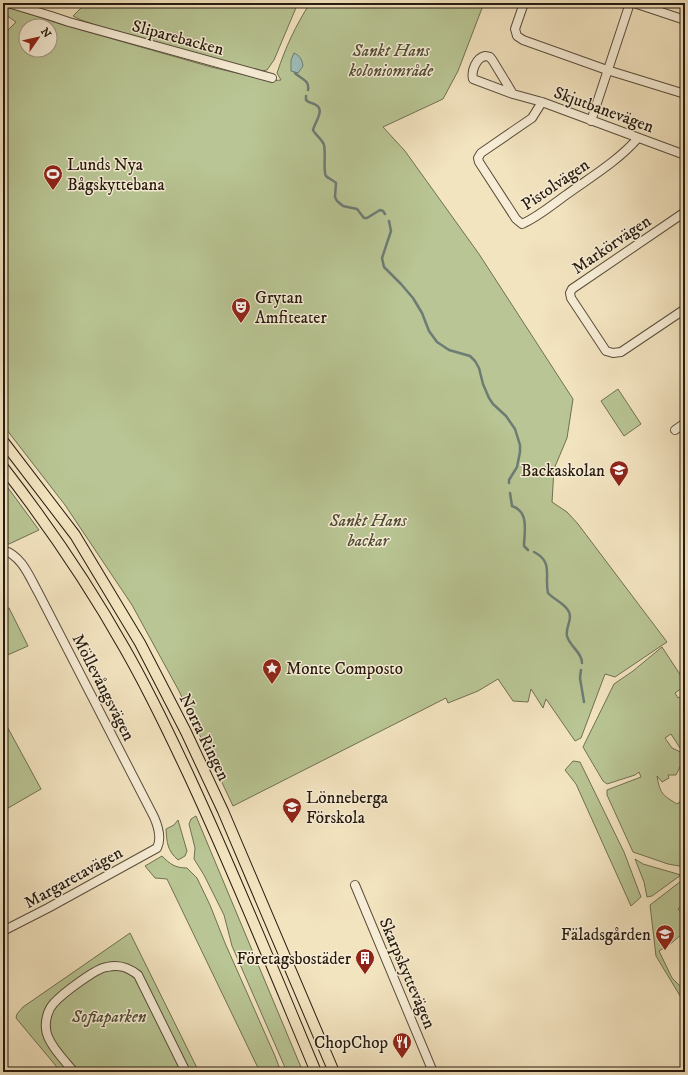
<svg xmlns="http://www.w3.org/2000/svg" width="688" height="1075" font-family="'IM FELL DW Pica',serif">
	<rect width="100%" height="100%" fill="#f3e4c0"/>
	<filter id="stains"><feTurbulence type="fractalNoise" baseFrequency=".005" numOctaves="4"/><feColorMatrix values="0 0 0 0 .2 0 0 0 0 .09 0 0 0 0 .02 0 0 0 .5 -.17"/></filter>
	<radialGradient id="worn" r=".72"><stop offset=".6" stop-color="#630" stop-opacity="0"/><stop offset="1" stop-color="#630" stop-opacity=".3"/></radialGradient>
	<path fill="#b9c594" stroke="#707052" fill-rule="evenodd" d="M86,3H298L274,60L267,70L261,71L102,27L81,20L73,16Z
		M310,3H484L458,71L443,99L383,127L405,151L479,254L573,399L567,438L554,469L552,502L567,512L578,524L667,642L615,677L605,674L581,738L575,741L546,699L543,708L531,689L528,702L513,701L498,679L478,691L448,703L446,698L233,806L179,691L132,605L65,505L3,425V35L16,22L3,13V5L57,23L211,67L270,81L281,80L277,73C286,46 295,27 310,3ZM26,26H50V50H26Z
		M618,389L641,424L624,436L601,401Z
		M3,481L39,530L9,544L3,543Z
		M3,608H9L28,646L3,657Z
		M662,647L685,682V686L675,693L678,698L685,694V749L682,751L671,734L665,738L672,748L685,754V757L676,775H668L669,778L662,782L657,776C660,793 662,795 677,804L685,798V867L668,864L633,852L607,795V790L641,777L639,772L635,775L607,784L603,781L583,747L614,684L633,671Z
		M3,719L41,789L3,811Z
		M573,761L580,762L624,852L641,897L631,906L576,784L565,770Z
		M196,816L303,1072H287L232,946L224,915L204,875L194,859L195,848L189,824L191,819Z
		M178,820L187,851L185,856L178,860C167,850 167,843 166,829L174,825Z
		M162,856C170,864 175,868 187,868L197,878L210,905L225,943L275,1056L281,1072H260L167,879L155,878L145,866Z
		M635,859L643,864L681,875L652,896L647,897L644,882Z
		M685,878V903L678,909L681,912L685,909V940L681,935L669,945L659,951L672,978L685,991V1004L656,956L650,905Z
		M130,933L199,1072H61L16,1018L17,1014L23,1007Z"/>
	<path fill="#9dbdb9" stroke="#6d7c75" d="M294,53C300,56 302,59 303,66L298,73L291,71V60Z"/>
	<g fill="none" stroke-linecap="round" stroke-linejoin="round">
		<path stroke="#6d7c75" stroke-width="2.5" d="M295,73C301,79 310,80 308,90
			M306,96V100C310,104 312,102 316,105C325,110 315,122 313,130C316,136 322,139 324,145C326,153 323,172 326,176C329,179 333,180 336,183L335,197L337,201L343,206L357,209L364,218H367L380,210L383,211L385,214
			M389,221L391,231L382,258L384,267L401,284L413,298L422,313L429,331L437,342L449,350L470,356L475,361L479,368L483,384L489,398L493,404L506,416L515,429L520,445V452L517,467L509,480V483
			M510,493L512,506C530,512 524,533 524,546L528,550
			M534,552C554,562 544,577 548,593C554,600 565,603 569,612C573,620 565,627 567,636C570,647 582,652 582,663
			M581,670L580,678L584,702"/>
		<defs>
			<path id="minor" d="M8,3L51,16L69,22L272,78
				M524,3L515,29L517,36L523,40L607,70L685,94
				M634,3L685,20
				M485,56L490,57L493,61L513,94L473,79C471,71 476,58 485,56Z
				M513,94L542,102L685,155
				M542,102L532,118L481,153L478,158L479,162L516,219L522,224C538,217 552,205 566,195C591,177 618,161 638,138
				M591,121L630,3
				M685,212L572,289L570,293L571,298L606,351L613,353L621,352L685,309
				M675,430L685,423
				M3,550C22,556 29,576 38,592L154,817C158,826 162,838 157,848L48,908L3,931
				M355,885L433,1072
				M74,1072C65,1061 47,1043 46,1029C45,1020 48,1009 54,1003C62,994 96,968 107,967C119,964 128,967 138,975L186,1072"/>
			<path id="major" d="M3,441L75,535L140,643L186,732L223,811L334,1072
				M3,467C48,525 89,585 125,649C149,691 170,735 190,778C235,875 275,974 316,1072"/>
		</defs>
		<use href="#minor" stroke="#594d3b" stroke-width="10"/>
		<use href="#major" stroke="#261b0f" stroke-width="12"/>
		<use href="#minor" stroke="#f7edd6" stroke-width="8"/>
		<use href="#major" stroke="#f3e4c0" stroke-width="10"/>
	</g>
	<defs>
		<symbol id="stadium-pin" viewBox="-11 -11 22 30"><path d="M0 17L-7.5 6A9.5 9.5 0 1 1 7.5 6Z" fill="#8f2418" stroke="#f7edd6"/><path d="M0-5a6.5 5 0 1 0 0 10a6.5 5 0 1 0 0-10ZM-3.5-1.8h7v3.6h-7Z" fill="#fff"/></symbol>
		<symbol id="theatre-pin" viewBox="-11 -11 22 30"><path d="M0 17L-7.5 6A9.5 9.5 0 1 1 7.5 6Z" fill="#8f2418" stroke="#f7edd6"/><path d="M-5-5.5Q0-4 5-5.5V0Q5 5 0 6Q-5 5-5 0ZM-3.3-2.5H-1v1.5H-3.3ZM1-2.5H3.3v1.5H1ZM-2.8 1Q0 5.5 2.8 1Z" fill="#fff"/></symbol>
		<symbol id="school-pin" viewBox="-11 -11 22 30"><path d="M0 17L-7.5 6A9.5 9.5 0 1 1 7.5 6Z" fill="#8f2418" stroke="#f7edd6"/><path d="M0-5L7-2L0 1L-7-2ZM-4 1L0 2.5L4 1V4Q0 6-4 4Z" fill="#fff"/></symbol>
		<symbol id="sight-pin" viewBox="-11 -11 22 30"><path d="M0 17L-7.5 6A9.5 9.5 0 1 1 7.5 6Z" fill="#8f2418" stroke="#f7edd6"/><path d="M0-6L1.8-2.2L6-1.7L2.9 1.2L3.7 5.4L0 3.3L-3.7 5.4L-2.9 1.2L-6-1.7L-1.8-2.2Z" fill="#fff"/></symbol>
		<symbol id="building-pin" viewBox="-11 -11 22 30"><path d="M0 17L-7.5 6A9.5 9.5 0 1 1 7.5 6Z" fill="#8f2418" stroke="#f7edd6"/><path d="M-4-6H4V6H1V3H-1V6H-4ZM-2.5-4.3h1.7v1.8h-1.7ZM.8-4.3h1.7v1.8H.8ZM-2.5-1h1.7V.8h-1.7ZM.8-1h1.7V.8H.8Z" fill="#fff"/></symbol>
		<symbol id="restaurant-pin" viewBox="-11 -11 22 30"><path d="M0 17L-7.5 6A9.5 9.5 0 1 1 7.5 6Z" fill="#8f2418" stroke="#f7edd6"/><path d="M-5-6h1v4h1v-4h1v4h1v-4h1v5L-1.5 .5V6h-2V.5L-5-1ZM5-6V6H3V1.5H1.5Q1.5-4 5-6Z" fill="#fff"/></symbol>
	</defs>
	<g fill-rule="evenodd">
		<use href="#stadium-pin" x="42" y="163" width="22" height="30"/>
		<use href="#theatre-pin" x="230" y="296" width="22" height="30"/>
		<use href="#school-pin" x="608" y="459" width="22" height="30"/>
		<use href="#sight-pin" x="261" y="657" width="22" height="30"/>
		<use href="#school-pin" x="281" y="796" width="22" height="30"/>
		<use href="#school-pin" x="654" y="923" width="22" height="30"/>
		<use href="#building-pin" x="354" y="947" width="22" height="30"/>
		<use href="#restaurant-pin" x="391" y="1031" width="22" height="30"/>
	</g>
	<g text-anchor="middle" stroke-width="3" stroke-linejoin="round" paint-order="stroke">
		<g font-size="17" fill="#261b0f" stroke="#f7edd6">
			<text transform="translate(178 37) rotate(15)" y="6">Sliparebacken</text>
			<text transform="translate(604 109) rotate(20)" y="6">Skjutbanevägen</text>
			<text transform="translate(555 184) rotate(-34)" y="6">Pistolvägen</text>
			<text transform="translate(611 244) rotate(-34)" y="6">Markörvägen</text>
			<text transform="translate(104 687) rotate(63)" y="6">Möllevångsvägen</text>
			<text transform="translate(205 737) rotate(64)" y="6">Norra Ringen</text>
			<text transform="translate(73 877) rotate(-29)" y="6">Margaretavägen</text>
			<text transform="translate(408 973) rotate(67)" y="6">Skarpskyttevägen</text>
		</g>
		<g font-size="17" font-style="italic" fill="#524e37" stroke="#f7edd6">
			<text x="391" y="56">Sankt Hans<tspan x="391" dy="20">koloniområde</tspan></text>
			<text x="368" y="526">Sankt Hans<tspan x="368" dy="20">backar</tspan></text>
			<text x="109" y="1022">Sofiaparken</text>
		</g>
		<g font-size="17" fill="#261b0f" stroke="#f7edd6" text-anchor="start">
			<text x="67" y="170">Lunds Nya<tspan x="67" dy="20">Bågskyttebana</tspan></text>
			<text x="255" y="303">Grytan<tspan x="255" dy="20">Amfiteater</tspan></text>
			<text x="605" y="476" text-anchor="end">Backaskolan</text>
			<text x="286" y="674">Monte Composto</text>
			<text x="306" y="803">Lönneberga<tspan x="306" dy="20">Förskola</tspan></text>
			<text x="651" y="940" text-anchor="end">Fäladsgården</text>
			<text x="351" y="964" text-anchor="end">Företagsbostäder</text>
			<text x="388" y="1048" text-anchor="end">ChopChop</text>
		</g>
	</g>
	<rect width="688" height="1075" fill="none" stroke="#f3e4c0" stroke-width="16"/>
	<rect x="4" y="4" width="680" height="1067" fill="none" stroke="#261b0f" stroke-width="2"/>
	<rect x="8" y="8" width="672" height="1059" fill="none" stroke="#261b0f"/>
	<g transform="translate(38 38) rotate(56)"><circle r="19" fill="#f7edd6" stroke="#a39986"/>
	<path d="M0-3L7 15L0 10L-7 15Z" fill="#8f2418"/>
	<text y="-6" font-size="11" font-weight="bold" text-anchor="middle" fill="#261b0f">N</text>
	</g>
	<rect width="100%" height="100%" filter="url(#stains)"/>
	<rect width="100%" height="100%" fill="url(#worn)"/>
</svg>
